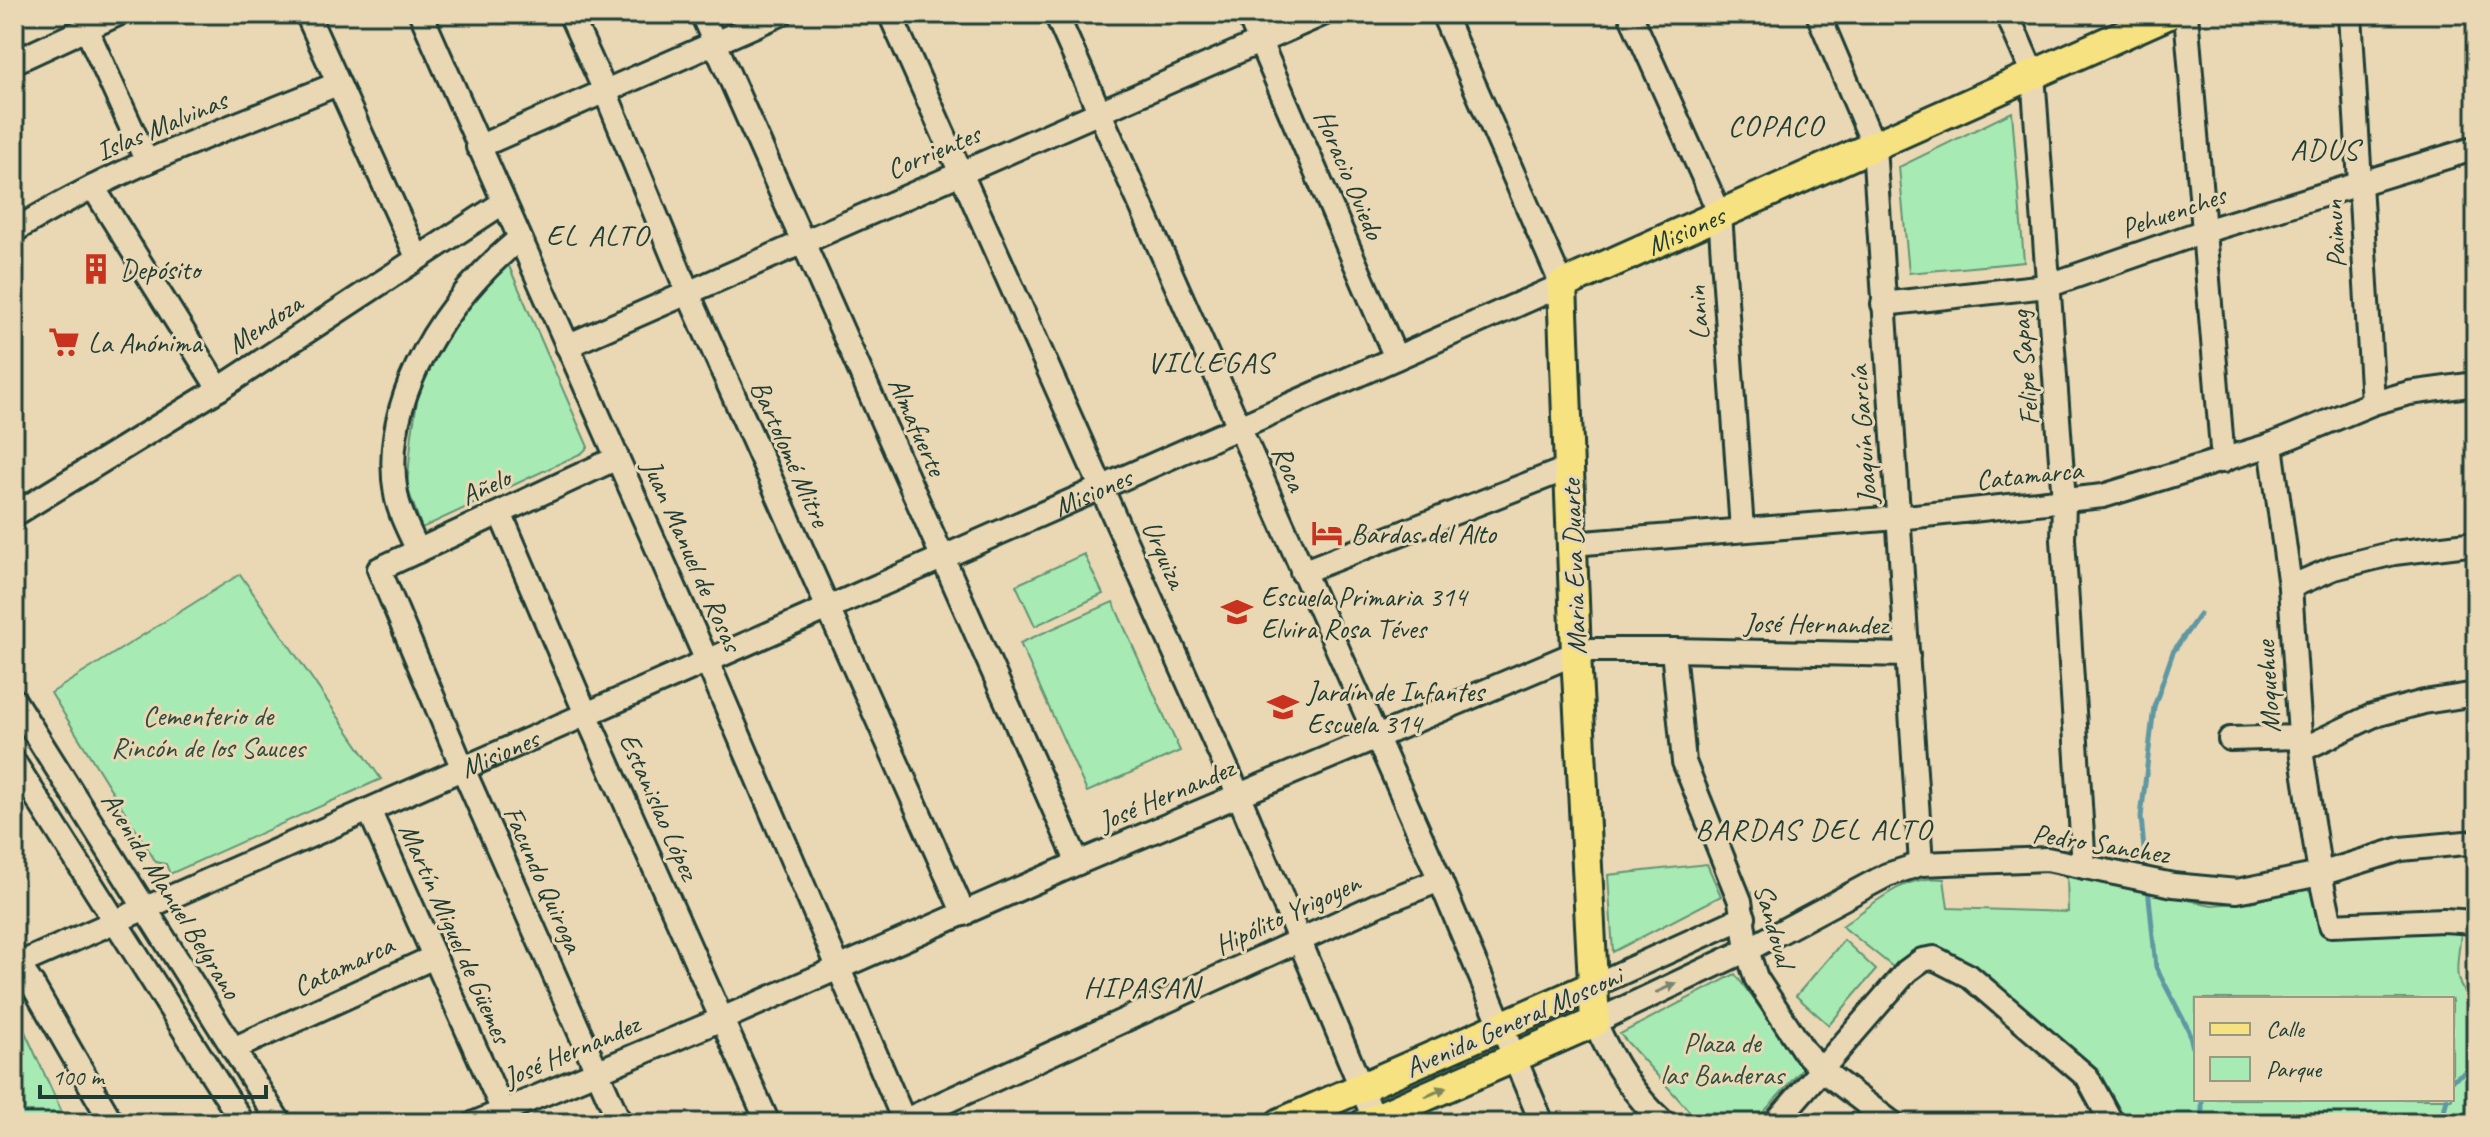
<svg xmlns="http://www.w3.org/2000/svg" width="2490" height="1137" font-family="Caveat,sans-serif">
	<rect width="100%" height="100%" fill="#ead8b5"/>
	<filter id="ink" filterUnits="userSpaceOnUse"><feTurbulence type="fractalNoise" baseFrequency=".0125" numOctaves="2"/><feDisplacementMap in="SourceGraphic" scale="16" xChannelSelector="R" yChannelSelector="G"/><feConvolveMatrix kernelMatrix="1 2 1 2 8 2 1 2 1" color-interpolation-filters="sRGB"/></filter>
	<g filter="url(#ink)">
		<path fill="#a8eab4" stroke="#649474" stroke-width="2" fill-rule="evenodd" d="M2012,112L2024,262L1909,273L1899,167Z
			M505,257L588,447L582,453L422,528L407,487L412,434L419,387L463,308Z
			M1084,554L1103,594L1035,626L1016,585Z
			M240,574L381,779L170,874L166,864L156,862L51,693Z
			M1113,602L1180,751L1087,792L1020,643Z
			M1707,864L1721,896L1613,952L1608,875Z
			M2067,875L2212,905L2250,902L2317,886L2324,926L2461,930C2459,963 2448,981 2476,1005V1123H2123L2110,1098L1957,961L1898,971L1842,926C1874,904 1903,874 1944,879L1948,908L2068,912ZM2196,999H2452V1099H2196Z
			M1844,940L1876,970L1829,1025L1796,996Z
			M1735,974L1804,1067L1754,1123H1700L1620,1034Z
			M14,1008L67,1123H14Z"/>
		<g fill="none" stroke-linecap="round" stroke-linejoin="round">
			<path stroke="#5f98a2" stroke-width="5" d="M2146,871L2141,817L2154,707L2173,652L2200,614
				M2148,887L2156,967L2189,1031L2196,1061
				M2452,1080L2471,1068L2476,1069
				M2202,1123V1099
				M2441,1123L2447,1099"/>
			<defs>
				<g id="minor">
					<path d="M307,14L417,257"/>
					<path d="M421,14L707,661L905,1123"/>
					<path d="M570,14L605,91L688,293L964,914"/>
					<path d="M702,14L1078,863"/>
					<path d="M890,14L1239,796L1376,1123"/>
					<path d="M1056,14L1440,880L1542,1123"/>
					<path d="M1248,14L1396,358"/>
					<path d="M1630,14L1720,214L1742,530"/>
					<path d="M1818,14L1874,146L1921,864"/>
					<path d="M2007,14L2033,74L2064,501L2063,539L2084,867"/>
					<path d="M2186,14L2223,461"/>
					<path d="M2350,14L2373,403"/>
					<path d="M86,28L147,162"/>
					<path d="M14,62L118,14"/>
					<path d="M478,147L781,14"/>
					<path d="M93,187L219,389"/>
					<path d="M14,231C114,168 228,129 337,84"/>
					<path d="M1883,304L2047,286L2205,231L2476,148"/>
					<path d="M567,346L1323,14"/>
					<path d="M2271,445L2290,587L2301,750L2320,874L2331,925L2443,920L2476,922"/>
					<path d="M617,458L379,569L463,769L620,1123"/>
					<path d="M500,513L586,714L768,1123"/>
					<path d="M14,515L219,389L504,202"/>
					<path d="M1572,544L1897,518L2103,496L2271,445L2373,403L2409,393L2476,384"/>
					<path d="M418,551C410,532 399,514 396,494C379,397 448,297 519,239"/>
					<path d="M1302,572L1569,468"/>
					<path d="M2290,587L2334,568L2394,553L2476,543"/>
					<path d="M1673,650L1684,762L1740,901L1747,950L1756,978L1804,1051L1822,1070L1892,1123"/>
					<path d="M14,700L280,1123"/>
					<path d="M2230,739L2300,737"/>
					<path d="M2301,750L2372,716L2424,702L2476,694"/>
					<path d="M14,762L243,1123"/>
					<path d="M369,810L508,1122"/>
					<path d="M14,958L32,984L112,1123"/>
					<path id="s1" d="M14,966L1562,285L1443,14"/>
					<path d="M1595,985L1744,917"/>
					<path d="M233,1049L434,957"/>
					<path d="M475,1123L722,1019L1078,863L1576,653L1591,650H1673L1908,655"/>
					<path d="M899,1123L1379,904L1440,880"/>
					<path d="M1664,1123C1633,1095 1611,1060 1595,1022L1747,950L1887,875L1921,864L2047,859L2173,885L2237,891L2320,874L2401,849L2476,842"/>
					<path d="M1775,1123L1907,971L1922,960L1934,958L1969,976L2087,1077L2112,1123"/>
				</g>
				<g id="major">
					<path d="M1280,1123L1595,985"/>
					<path id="s2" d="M1365,1123L1595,1022L1576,653L1562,285L2169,14"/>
				</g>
			</defs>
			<use href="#minor" stroke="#1f3d34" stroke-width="28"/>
			<use href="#major" stroke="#1f3d34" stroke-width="34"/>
			<use href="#minor" stroke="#ead8b5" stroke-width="22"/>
			<use href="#major" stroke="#f7e281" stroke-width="28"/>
		</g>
		<defs><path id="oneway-solid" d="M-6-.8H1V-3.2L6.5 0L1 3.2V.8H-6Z" transform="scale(2)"/></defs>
		<use fill="#7a836e" href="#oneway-solid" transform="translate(1666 988) rotate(-25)"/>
		<use fill="#808757" href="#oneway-solid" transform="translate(1436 1092) rotate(-24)"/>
	</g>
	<defs>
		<symbol id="building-bare" viewBox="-9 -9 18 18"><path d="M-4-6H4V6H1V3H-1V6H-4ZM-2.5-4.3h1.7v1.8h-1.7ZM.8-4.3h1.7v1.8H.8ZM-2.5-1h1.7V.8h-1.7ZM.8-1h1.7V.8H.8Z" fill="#c8321e" stroke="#ead8b5" stroke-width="2.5" paint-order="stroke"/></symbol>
		<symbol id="supermarket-bare" viewBox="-9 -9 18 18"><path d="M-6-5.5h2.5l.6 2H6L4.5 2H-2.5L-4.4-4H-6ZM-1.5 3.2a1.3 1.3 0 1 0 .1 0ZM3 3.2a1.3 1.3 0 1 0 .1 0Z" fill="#c8321e" stroke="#ead8b5" stroke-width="2.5" paint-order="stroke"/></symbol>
		<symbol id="hotel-bare" viewBox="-9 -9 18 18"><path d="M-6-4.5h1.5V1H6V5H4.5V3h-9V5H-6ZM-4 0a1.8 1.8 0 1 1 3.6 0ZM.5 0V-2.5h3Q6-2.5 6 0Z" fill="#c8321e" stroke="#ead8b5" stroke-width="2.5" paint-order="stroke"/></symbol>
		<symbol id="school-bare" viewBox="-9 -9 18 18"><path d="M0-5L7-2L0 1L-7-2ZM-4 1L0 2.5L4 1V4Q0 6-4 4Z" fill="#c8321e" stroke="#ead8b5" stroke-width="2.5" paint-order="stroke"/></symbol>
	</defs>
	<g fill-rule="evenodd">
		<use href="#building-bare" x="74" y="247" width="44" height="44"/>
		<use href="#supermarket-bare" x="42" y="320" width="44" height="44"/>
		<use href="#hotel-bare" x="1305" y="511" width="44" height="44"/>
		<use href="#school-bare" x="1215" y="590" width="44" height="44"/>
		<use href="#school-bare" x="1261" y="685" width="44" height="44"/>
	</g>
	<g text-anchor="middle" stroke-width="6" stroke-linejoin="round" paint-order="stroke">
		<g font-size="28" fill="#1f3d34" stroke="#ead8b5">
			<text transform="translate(161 125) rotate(-23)" y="10">Islas Malvinas</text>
			<text transform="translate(933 151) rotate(-23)" y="10">Corrientes</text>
			<text transform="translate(1350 174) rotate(67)" y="10">Horacio Oviedo</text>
			<text transform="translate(2173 211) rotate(-19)" y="10">Pehuenches</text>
			<text dy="10" stroke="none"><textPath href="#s2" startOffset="1124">Misiones</textPath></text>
			<text transform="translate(2334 234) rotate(-93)" y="10">Paimun</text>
			<text transform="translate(1697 313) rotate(-94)" y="10">Lanin</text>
			<text transform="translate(264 323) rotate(-34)" y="10">Mendoza</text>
			<text transform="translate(2024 368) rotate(-95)" y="10">Felipe Sapag</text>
			<text transform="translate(918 426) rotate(66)" y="10">Almafuerte</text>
			<text transform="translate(1862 435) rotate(-94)" y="10">Joaquín García</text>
			<text transform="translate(791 453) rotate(66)" y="10">Bartolomé Mitre</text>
			<text transform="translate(1290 468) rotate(67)" y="10">Roca</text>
			<text transform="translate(2029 474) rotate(-6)" y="10">Catamarca</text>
			<text transform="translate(485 486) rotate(-25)" y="10">Añelo</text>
			<text dy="10" stroke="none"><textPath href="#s1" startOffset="1178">Misiones</textPath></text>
			<text transform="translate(1165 554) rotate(66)" y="10">Urquiza</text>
			<text transform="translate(693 555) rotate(66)" y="10">Juan Manuel de Rosas</text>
			<text transform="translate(1573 567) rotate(-92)" y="10">Maria Eva Duarte</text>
			<text transform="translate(1816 623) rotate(1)" y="10">José Hernandez</text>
			<text transform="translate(2267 687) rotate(-94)" y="10">Moquehue</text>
			<text dy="10" stroke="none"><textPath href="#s1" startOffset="530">Misiones</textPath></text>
			<text transform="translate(1166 794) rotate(-23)" y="10">José Hernandez</text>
			<text transform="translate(660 806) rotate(66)" y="10">Estanislao López</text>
			<text transform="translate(2101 843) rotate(9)" y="10">Pedro Sanchez</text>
			<text transform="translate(544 879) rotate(66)" y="10">Facundo Quiroga</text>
			<text transform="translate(172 895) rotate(58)" y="10">Avenida Manuel Belgrano</text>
			<text transform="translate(1287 913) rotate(-25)" y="10">Hipólito Yrigoyen</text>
			<text transform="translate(1775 925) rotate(74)" y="10">Sandoval</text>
			<text transform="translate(456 933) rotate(66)" y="10">Martín Miguel de Güemes</text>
			<text transform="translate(343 965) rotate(-25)" y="10">Catamarca</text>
			<text transform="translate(1513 1021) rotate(-24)" y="10">Avenida General Mosconi</text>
			<text transform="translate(571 1050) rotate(-23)" y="10">José Hernandez</text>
		</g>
		<g font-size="28" fill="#1f3d34" stroke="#ead8b5" text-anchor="start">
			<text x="120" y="279">Depósito</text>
			<text x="88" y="352">La Anónima</text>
			<text x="1351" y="543">Bardas del Alto</text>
			<text x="1261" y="606">Escuela Primaria 314<tspan x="1261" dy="32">Elvira Rosa Téves</tspan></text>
			<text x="1307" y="701">Jardín de Infantes<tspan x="1307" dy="32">Escuela 314</tspan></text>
		</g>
		<g font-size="28" fill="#2d4e41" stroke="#ead8b5">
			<text x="208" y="725">Cementerio de<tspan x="208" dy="32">Rincón de los Sauces</tspan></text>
			<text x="1722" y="1052">Plaza de<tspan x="1722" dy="32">las Banderas</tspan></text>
		</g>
		<g font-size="30" letter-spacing="2" fill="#1f3d34" stroke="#ead8b5">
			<text x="1776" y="135">COPACO</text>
			<text x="2325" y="159">ADUS</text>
			<text x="598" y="245">EL ALTO</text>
			<text x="1210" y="372">VILLEGAS</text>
			<text x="1814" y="839">BARDAS DEL ALTO</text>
			<text x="1142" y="997">HIPASAN</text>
		</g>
	</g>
	<rect width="2490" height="1137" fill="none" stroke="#ead8b5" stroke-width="48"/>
	<rect x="24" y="24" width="2442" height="1089" fill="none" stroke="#1f3d34" stroke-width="3" filter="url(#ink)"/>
	<rect x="2194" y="997" width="260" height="104" fill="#ead8b5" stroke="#999a81" stroke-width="2"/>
	<rect x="2210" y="1023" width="40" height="12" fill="#f7e281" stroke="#999a81" stroke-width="2"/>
	<text x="2266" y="1037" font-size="24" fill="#1f3d34">Calle</text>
	<rect x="2210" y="1057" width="40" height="24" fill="#a8eab4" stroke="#999a81" stroke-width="2"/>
	<text x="2266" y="1077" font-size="24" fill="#1f3d34">Parque</text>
	<path d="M40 1085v12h226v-12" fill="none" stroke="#1f3d34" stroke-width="4"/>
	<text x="52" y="1085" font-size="24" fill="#1f3d34" stroke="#ead8b5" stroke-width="6" paint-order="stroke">100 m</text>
</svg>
